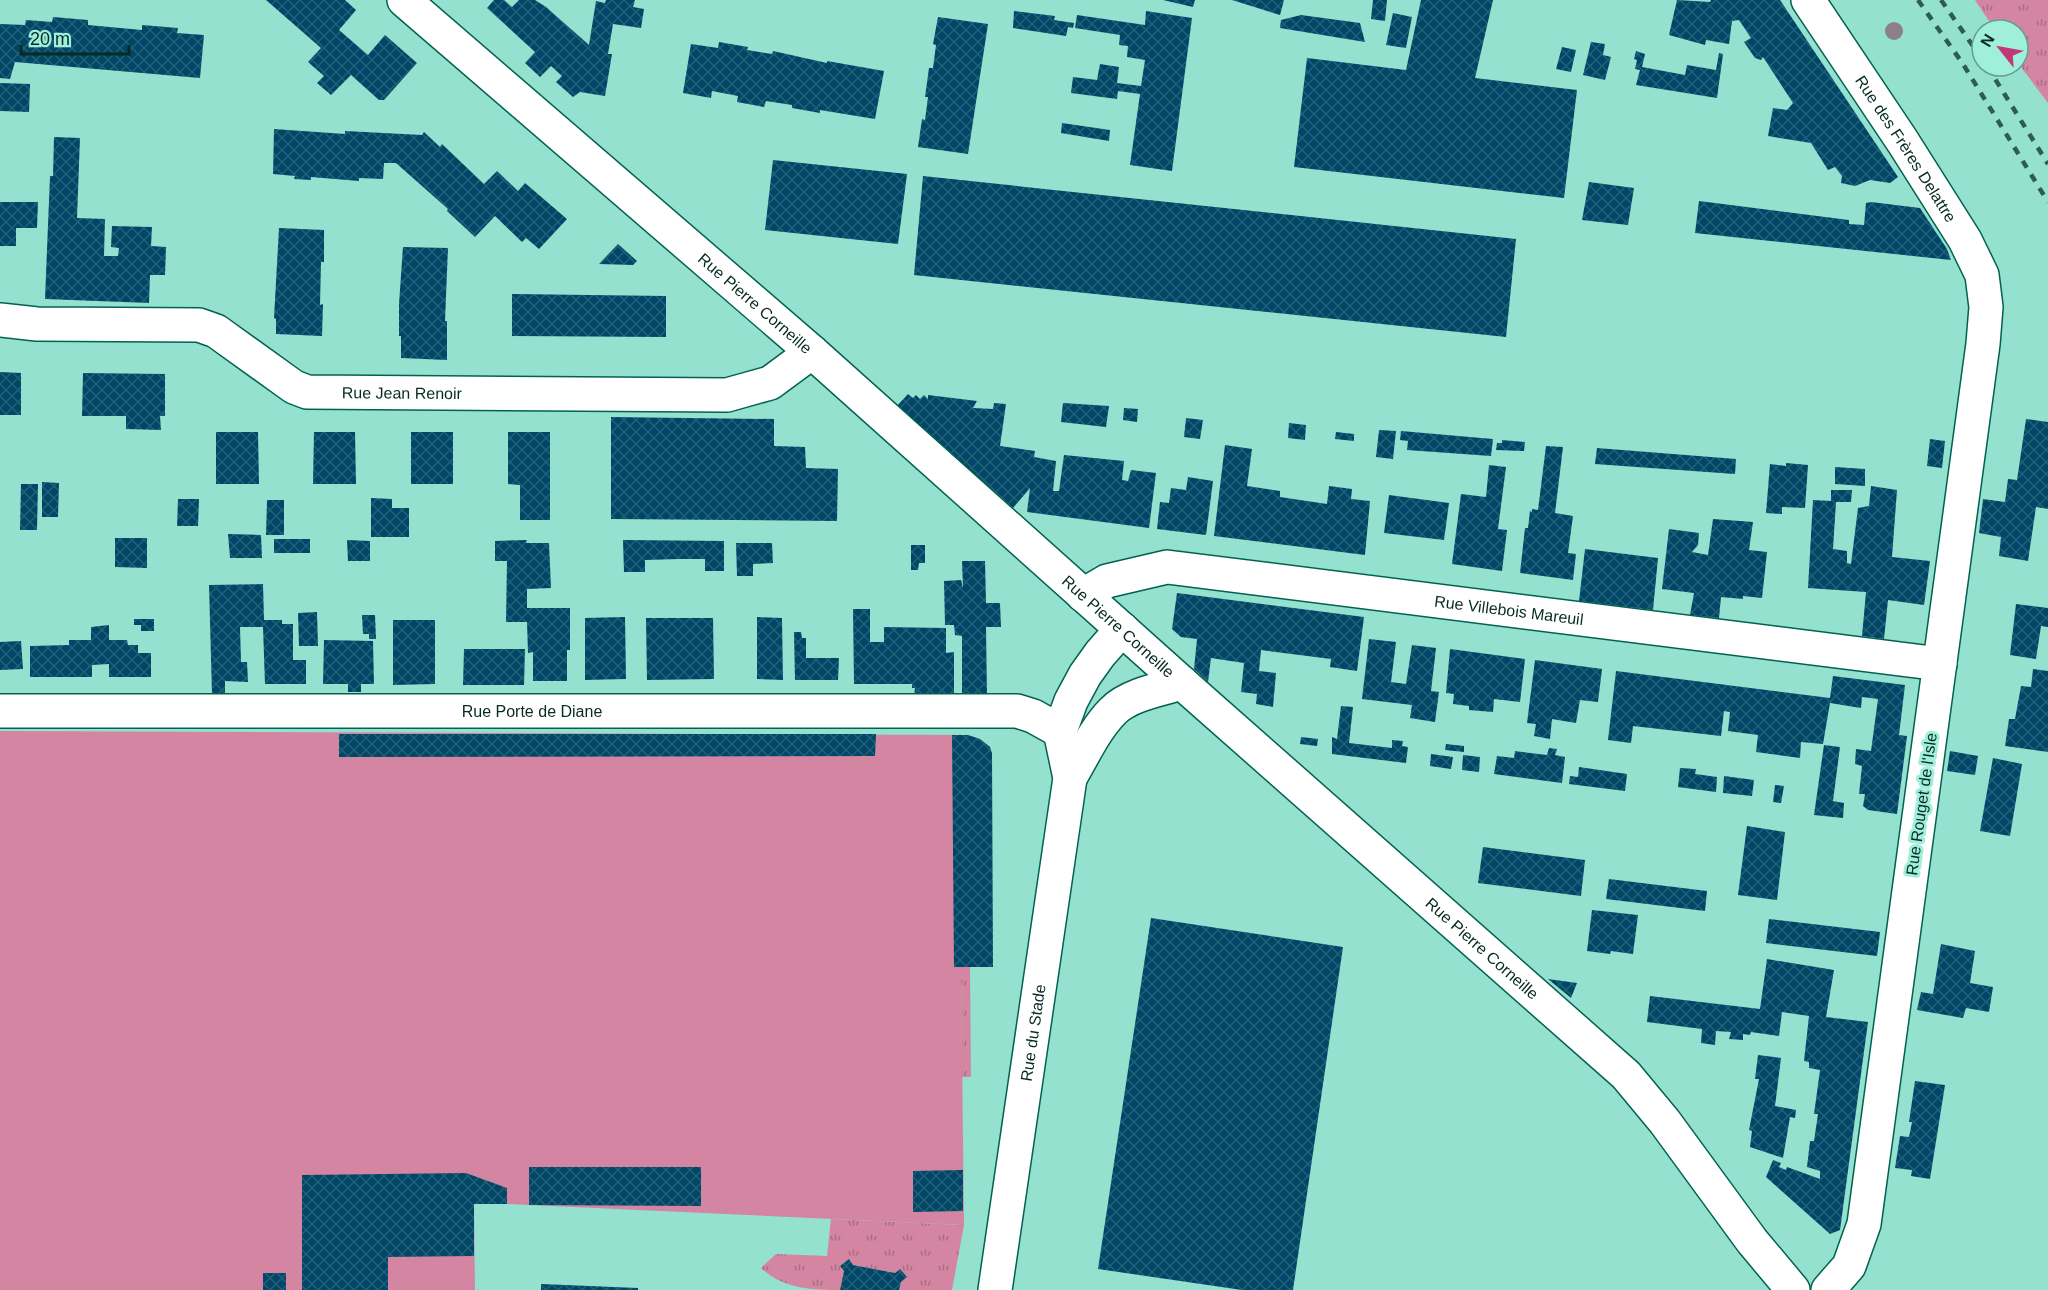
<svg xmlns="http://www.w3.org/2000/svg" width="2048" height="1290" font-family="Helvetica,sans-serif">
	<defs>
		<pattern id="grass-tufts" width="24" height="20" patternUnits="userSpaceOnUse" patternTransform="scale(1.5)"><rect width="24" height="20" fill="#d485a2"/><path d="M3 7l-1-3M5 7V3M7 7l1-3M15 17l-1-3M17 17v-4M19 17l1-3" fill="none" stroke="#aa6d84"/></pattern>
		<pattern id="building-cross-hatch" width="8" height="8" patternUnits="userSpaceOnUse" patternTransform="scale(1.5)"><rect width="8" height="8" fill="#004767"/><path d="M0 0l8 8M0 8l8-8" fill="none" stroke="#245f78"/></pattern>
	</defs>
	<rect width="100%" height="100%" fill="#93e1ce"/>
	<path fill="url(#grass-tufts)" d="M1975,0H2048V103L2018,63V30H1995Z
		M961,967H970L971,1077H962Z
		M831,1219L964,1225L952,1290H899L901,1282L906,1277L900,1269L895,1273L853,1265L849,1259L840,1266L844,1271L840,1290C813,1290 783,1289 761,1268L776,1254L827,1256Z"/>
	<path fill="#d485a2" d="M0,731L968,735L980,739L990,747L961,967L964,1225L507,1204H474L475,1290H0Z"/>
	<path fill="url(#building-cross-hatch)" d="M266,0H345L356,10L339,30L368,55L385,35L417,63L384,100H379L351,75L331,95L317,83L324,76L308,62L321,48Z
		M494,0H504L512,7L519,0H535L546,7L589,45L596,1L605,3L606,0H635L633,7L644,9L641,28L613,24L608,54H612L605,96L580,92L573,97L556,82L562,76L551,66L540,77L525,63L535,52L487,8Z
		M1163,0H1195L1193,7Z
		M1232,0H1284L1280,15Z
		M1373,0H1387L1385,21L1371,19Z
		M1421,0H1493L1475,78L1577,90L1564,198L1294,167L1307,58L1406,70Z
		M1677,0L1710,2L1711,0H1780L1898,177L1890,183L1870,180L1855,186L1841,183L1842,176L1835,167L1828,170L1811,143L1768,136L1773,108L1787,110L1793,103L1763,57L1761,60L1755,58L1744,42L1751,38L1739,20L1732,21L1729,44L1706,40L1705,45L1669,35Z
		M1014,11L1055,16L1054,20L1074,23L1073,28L1068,27L1066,36L1013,28Z
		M1146,11L1192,18L1172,171L1130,165L1140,94L1118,91L1117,99L1071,93L1073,77L1097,80L1100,64L1119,67L1117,83L1141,86L1145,60L1127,57L1128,46L1119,45L1120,35L1075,28L1077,15L1145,25Z
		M1393,13L1412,17L1406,48L1386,45Z
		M1301,15L1360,23L1365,42L1280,28L1281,20Z
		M53,17L88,20V25L142,30V25L178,28L177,33L204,35L200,78L15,62L10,79L0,78V24L25,25L26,20L52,22Z
		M938,17L988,24L968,154L918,147L922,119L925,120L928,97H925L929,68H933L936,45L933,44Z
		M719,42L748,47L747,50L772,54L773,51L827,63V61L884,71L875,119L820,110V113L792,108V105L766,101L764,107L737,102L738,96L712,91L711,98L683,93L691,44L718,48Z
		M1591,42L1605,44L1603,55L1611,57L1605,80L1583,75Z
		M1562,47L1576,50L1571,72L1556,69Z
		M1636,51L1645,54L1642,67L1685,75L1687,65L1716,70L1719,53L1723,54L1717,98L1636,85L1640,70L1635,69L1637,60L1634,59Z
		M0,83L30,84L29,112L0,111Z
		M1062,123L1110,130L1109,141L1061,133Z
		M274,129L345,134V131L422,135L424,132L440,147L442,144L484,184L497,171L518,191L525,183L567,219L539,249L526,238L522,242L495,216L475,237L447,211L448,209L396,163H384L383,179L359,178V181L311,177V180L294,179L295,176L273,174Z
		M54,137L80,138L77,218L105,219L104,256H118L119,248L111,247L112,226L152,227L151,246L166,247L165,275H150L149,303L45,299L50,176H53Z
		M773,160L907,174L898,244L765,230Z
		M923,176L1516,239L1506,337L914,275Z
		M1589,182L1634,188L1628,225L1582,220Z
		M1699,201L1849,220V224L1864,225L1866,203L1871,202L1920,208L1947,249L1951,260L1695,233Z
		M0,202H38L37,228H16V246H0Z
		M279,228L324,230V262H321L320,305L323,304L322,336L276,334V319L274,318Z
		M618,244L637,261L633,265L599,264Z
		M403,247L448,248L445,321H447V360L401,358V336H399V304Z
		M512,294L666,296V337L512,336Z
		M0,372L21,373V415H0Z
		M83,373L165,374V416H160L161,430L126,429V416H82Z
		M908,394L913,398L916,395L920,399L924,395L928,399V395L977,401L973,408L993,409L994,403L1006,404L1000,446L1035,451L1034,457L1056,461L1053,491H1059L1064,455L1124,461L1122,480L1128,481L1131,470L1156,473L1149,528L1027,512L1030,488L1013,508L897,406Z
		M1063,403L1109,406L1106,427L1061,422Z
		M1124,408L1138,409L1137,422L1123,420Z
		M611,417L774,419V446L805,447L806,468L838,469L837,521L611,519Z
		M1186,418L1203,420L1200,439L1184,437Z
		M2026,419L2048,422V509L2036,507L2028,561L1999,556L2001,537L1979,533L1983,499L2005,502L2008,479L2017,480Z
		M1289,423L1306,425L1305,440L1288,438Z
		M1379,430L1396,431L1393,459L1376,457Z
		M1401,431L1493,439L1491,456L1407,450L1408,441L1400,440Z
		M216,432H258L259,484H216Z
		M314,432H355L356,484H313Z
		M411,432H453V484H411Z
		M508,432H550V520H520V485L508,484Z
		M1336,432L1354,434V441L1335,439Z
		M1930,439L1945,441L1942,468L1927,466Z
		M1502,440L1525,442L1524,451L1496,450L1497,443H1502Z
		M1225,445L1252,449L1247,486L1280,491V497L1327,504L1329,486L1352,489L1351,499L1370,501L1365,555L1214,536Z
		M1546,446L1563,447L1555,513L1573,516L1568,553L1576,554L1573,580L1520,573L1525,528H1528L1530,511L1532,512V509L1538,510Z
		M1597,448L1736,459L1735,474L1595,464Z
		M1786,463L1808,465L1805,508L1782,507V514L1766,513L1770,464L1786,466Z
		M1489,465L1506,467L1498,529L1507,530L1502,571L1452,564L1461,494L1486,497Z
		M1835,467L1865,469V486L1835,484Z
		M1188,477L1213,481L1206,535L1157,529L1160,502L1169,503L1171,488L1186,490Z
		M42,482L59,483L58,517H42Z
		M21,484H38L37,530H20Z
		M1871,486L1897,490L1892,557L1930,561L1924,605L1888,600L1884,639L1862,636L1866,592L1808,588L1813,500L1831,501V490H1852L1851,502H1836L1833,549L1847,551V563L1851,564L1858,508L1869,506Z
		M1389,495L1449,503L1444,540L1384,533Z
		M371,498L392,499V508H409V537H371Z
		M178,499H199L198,526H177Z
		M267,500H284V535H266Z
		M1713,519L1753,522L1749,550L1767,552L1762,598L1743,596V599L1721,597L1719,618L1690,615L1694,593L1662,589L1669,529L1699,533L1698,545L1692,552L1708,555Z
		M228,534L261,535L262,558H230Z
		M115,538H147V568L115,567Z
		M274,539H310V553H274Z
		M347,540L370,541V561H348Z
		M527,540L526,543H549L551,588L527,589V608H570V650H567V681H533V652L528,653L527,622H506L507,561H495V541Z
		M623,540L724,541V571H705V559H680L645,560V572H624Z
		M736,543H772L773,563L753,564V576H737Z
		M911,545H925V563H919L918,570H911Z
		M1585,549L1658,558L1653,610L1579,601Z
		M962,561H985L986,603H1000L1001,627H986L987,696H962V636L955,635L954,625H945L944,581L961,580L963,588Z
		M263,584L264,620H282V624H293V660H306V684H265L263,627H240L241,662H247L248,682L225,681V694H212L209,585Z
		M1177,593L1364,617L1357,671L1330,667L1331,659L1261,650L1259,671L1276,673L1273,707L1256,704L1257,694L1241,692L1244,663L1211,658L1208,682L1194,669L1197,639L1181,637L1172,629Z
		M2016,604L2048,608V627L2041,626L2036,659L2010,655Z
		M853,609H870V642H884V627L946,628V653L954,652V696H914L915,688H912V684H854Z
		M317,612L318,646H299L298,613Z
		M362,615H375L376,639H369V634H363Z
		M625,617L626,679L585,680V618Z
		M757,617L782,618L783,680L757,679Z
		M646,618H713L714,679L647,680Z
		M134,619H154V631H141V625H134Z
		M393,620H435V684L393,685Z
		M109,625V640H127L128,645H138V653H151V677H109V664L92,665V677H30V646L69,645V640H91V627Z
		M794,632H801L802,638H806V658H839L838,680H795Z
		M1369,639L1396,642L1391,682L1406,684L1412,645L1436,648L1431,691L1439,692L1435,722L1410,718L1412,705L1362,699Z
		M324,640L373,641L374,684H361V692H348V684H323Z
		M21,641L23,669L0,670V642Z
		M464,649H525L524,685H463Z
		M1450,649L1525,659L1520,702L1494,699L1493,712L1469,710V706L1453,704L1454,694L1446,693Z
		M1535,660L1602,669L1598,702L1580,700L1576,723L1552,719L1550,739L1534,736L1536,724L1527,723Z
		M2033,669L2048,671V752L2005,746L2009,719H2015L2021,686L2031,687Z
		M1616,671L1830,698L1833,676L1905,685L1899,735L1907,736L1897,814L1868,810L1863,806L1865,794H1859L1862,766L1855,764L1856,749L1871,751L1878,699L1862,697L1861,708L1830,703L1823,744L1801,742L1800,758L1756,752L1758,735L1728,731L1730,712L1724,711L1721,736L1633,726L1631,743L1608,740Z
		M1341,706L1353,707L1349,743L1392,748V740L1403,741L1402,746L1408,747L1406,763L1332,754V737L1337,739Z
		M339,734H876L875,756L339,757Z
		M952,735H968L980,739L990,747L992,753L993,967H954Z
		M1301,737L1318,739L1317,746L1300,744Z
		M1446,744L1464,746V752L1445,750Z
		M1824,745L1840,747L1833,801L1844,803L1843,818L1814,815Z
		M1549,748L1557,749L1555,755L1565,757L1562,783L1494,774L1497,756L1514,758L1515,751L1547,755Z
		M1950,751L1978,756L1975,775L1947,771Z
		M1431,754L1453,757L1451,769L1430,766Z
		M1463,755L1480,757L1479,772L1462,770Z
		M1993,758L2022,764L2010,836L1980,831Z
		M1579,767L1627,774L1625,791L1569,784L1570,776L1578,777Z
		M1680,768L1696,769L1695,774L1717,777L1716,792L1678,787Z
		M1724,776L1754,780L1752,796L1723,793Z
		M1775,785L1784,786L1781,803L1773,802Z
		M1747,826L1785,832L1777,900L1738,895Z
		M1483,847L1585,860L1581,896L1478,883Z
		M1609,879L1707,891L1705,911L1606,899Z
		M1592,910L1638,915L1633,954L1611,951L1610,954L1587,951Z
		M1151,918L1343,947L1293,1290H1242L1098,1269Z
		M1769,919L1880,932L1877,956L1766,943Z
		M1941,944L1975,951L1970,983L1993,987L1989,1012L1966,1008L1963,1018L1917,1010L1921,992L1933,994Z
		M1767,959L1834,970L1826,1017L1868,1022L1840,1230L1830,1234L1766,1177L1773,1160L1781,1163L1779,1167L1786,1170L1787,1167L1820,1179V1171L1807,1167L1810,1141H1814L1818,1114H1814L1820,1070L1809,1068V1062L1804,1061L1809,1016L1782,1012L1779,1036L1751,1032L1750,1035L1743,1034V1040L1729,1039L1731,1032L1716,1031L1715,1045L1701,1043L1702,1029L1647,1022L1650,996L1760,1009Z
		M1548,979L1577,983L1571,998Z
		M1758,1055L1781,1058L1775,1106L1796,1110L1795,1118L1790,1117L1783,1158L1750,1147L1752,1131L1749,1130L1759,1079H1755Z
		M1915,1081L1945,1085L1930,1179L1911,1176L1912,1170L1895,1168L1900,1136L1909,1137L1912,1122H1909Z
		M529,1167H701V1206L529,1205Z
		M963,1170V1211L913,1212V1171Z
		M466,1173L507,1188V1204H474V1256L388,1257V1290H302V1175Z
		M849,1259L853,1265L895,1273L900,1269L907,1277L901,1282L899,1290H840L844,1271L840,1266Z
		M263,1273H286V1290H263Z
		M541,1284L638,1288V1290H541Z"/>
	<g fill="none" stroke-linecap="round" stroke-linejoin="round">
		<defs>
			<g id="minor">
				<path id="s1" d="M1808,0L1903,142L1965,240L1982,275L1986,307L1983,344L1864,1224L1849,1266L1828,1290"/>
				<path id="s2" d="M0,320L37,324L199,325L216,331L294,387L307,392L727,395L770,383L812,352"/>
				<path id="s3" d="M1083,595L1107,581L1167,567L1940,664"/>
				<path id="s4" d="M0,711H1017L1033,716L1060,731"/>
				<path d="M1070,778C1083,756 1095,729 1113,711C1128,695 1161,689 1182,683"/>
				<path id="s5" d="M995,1290L1070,778L1060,731L1071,701L1085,675L1100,654L1122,629"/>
			</g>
			<g id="tertiary">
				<path id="s6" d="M404,0L812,352L1182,683L1626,1075L1665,1122L1752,1241L1793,1290"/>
			</g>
		</defs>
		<use href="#minor" stroke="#016252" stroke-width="36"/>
		<use href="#tertiary" stroke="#016252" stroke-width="36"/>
		<use href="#minor" stroke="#fff" stroke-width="33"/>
		<use href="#tertiary" stroke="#fff" stroke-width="33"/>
		<path stroke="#2d5c52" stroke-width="4.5" stroke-dasharray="8 8" stroke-linecap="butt" d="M1918,0L1963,64L2048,202
			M1941,0L1982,59
			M1987,66L2048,164"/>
	</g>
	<circle fill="#8e7d8b" cx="1894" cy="31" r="9"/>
	<g text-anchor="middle" stroke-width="6" stroke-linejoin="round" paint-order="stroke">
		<g font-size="16" fill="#072a23" stroke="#a0efdb">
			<text dy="6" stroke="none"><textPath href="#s1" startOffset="178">Rue des Frères Delattre</textPath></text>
			<text dy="6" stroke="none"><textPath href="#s6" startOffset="464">Rue Pierre Corneille</textPath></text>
			<text dy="6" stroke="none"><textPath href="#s2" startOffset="422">Rue Jean Renoir</textPath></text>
			<text dy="6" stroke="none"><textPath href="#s3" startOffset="434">Rue Villebois Mareuil</textPath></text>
			<text dy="6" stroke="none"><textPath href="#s6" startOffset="950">Rue Pierre Corneille</textPath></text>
			<text dy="6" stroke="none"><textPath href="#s4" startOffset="532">Rue Porte de Diane</textPath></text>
			<text transform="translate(1921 804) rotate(-82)" y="6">Rue Rouget de l'Isle</text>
			<text dy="6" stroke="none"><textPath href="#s6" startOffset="1436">Rue Pierre Corneille</textPath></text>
			<text dy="6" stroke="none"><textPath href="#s5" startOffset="260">Rue du Stade</textPath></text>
		</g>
	</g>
	<g transform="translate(2000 48) rotate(301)"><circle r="28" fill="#a0efdb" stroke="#63a091" stroke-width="1.5"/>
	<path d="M0-4.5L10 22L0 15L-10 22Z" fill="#c13977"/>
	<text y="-9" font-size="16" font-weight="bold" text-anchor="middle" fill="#072a23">N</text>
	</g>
	<path d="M21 45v9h108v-9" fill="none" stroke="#072a23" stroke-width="3"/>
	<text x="30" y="45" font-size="18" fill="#072a23" stroke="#a0efdb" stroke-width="4.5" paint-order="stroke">20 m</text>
</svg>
